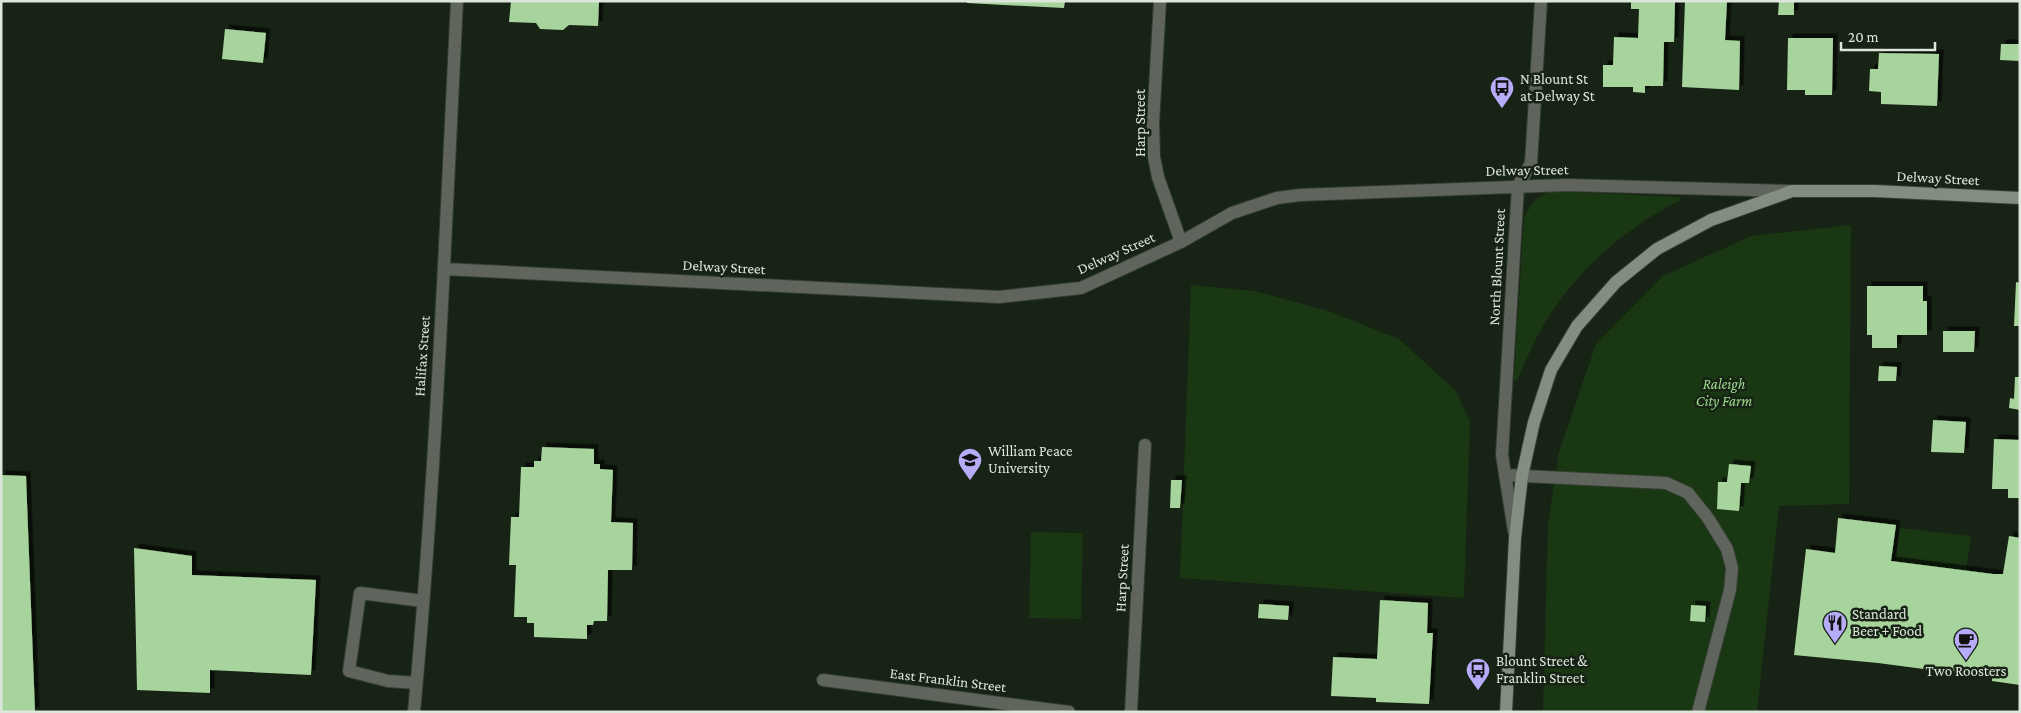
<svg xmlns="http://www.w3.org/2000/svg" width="2021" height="713" font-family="'Crimson Pro',serif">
	<defs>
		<filter id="shadow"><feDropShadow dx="4.5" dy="-4.5" stdDeviation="0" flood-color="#0009"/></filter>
	</defs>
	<rect width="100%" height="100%" fill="#172314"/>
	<path fill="#1a3713" d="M1550,191L1679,197L1681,200C1622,229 1569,277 1538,335C1530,350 1524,366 1517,381H1514L1524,217L1534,201Z
		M1851,225L1849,504L1779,506L1757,712H1543L1548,524L1559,452L1596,344L1663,276L1751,236Z
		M1191,285L1254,291L1329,311L1399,339L1456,391L1470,421L1464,598L1180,578Z
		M1900,528L1971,536L1966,570L1896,561Z
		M1031,532L1083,533L1081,619L1029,618Z"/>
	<path fill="#a7d49c" filter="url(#shadow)" d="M511,1H599L598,26L569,25L563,30L540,29L536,23L509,22Z
		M967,1H1065L1064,8L967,3Z
		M1631,1H1675L1674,42H1664L1663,86H1645V93L1633,92V87H1603V65H1613L1614,37L1638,38L1639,9H1631Z
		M1685,1H1727L1725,40L1740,41L1739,90L1682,87Z
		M1779,1H1794V15H1778Z
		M225,29L266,33L263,63L222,59Z
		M1788,38H1833L1832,95H1805V90H1787Z
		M2001,44H2020V61L2000,60Z
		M1879,53L1939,54L1937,106L1881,104V92L1869,91L1870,69H1878Z
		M2016,282L2020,283V326H2014Z
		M1867,286H1923V301H1927V335H1897V348H1872V335H1867Z
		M1943,331H1975L1974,352H1943Z
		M1879,366L1897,367L1896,381H1878Z
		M2015,377H2020V410L2009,408L2010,398L2014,399Z
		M1933,420L1966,422L1964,453L1931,452Z
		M1994,439L2020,440V498H2008V489H1992Z
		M542,447L594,449V464H600V469L613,470L611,522L633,523L632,570H608L607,621H594L593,625H587V639L534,637V623H527V617H514L516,565H509L511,517H519L521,467H534V461H541Z
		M1729,464L1751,466L1749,483H1741L1739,511L1717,509L1718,482H1727Z
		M1,475L26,476L35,712H1Z
		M1171,480H1182L1180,508H1170Z
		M1838,518L1896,525L1891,561L1993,574H2003L2009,536L2020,538V685L1992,681V678L1878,663L1794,655L1806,549L1835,553Z
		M134,548L192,556V575L316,580L311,675L210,670V693L137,690Z
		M1380,600L1428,603L1427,633H1433L1429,704L1376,702V698L1331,696L1333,657L1377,659Z
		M1259,604L1289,606L1288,620L1258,618Z
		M1691,605L1706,606L1705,622L1690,621Z"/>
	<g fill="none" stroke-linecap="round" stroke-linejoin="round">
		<defs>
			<path id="lane" d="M1505,475L1666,483L1688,493L1708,518L1727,549L1732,568L1730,590L1698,712
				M416,683L388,681L349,671L360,593L423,601"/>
			<path id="street" d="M1160,1L1153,123L1154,157L1158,177L1181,242
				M444,269L999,297L1081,288L1181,242L1232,213L1277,198L1300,195L1567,185L1790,191
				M1514,531L1502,455L1518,186L1531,163L1541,1
				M823,680L1069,712
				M414,712C436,476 445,238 457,1
				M1131,712L1145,445"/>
			<path id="secondary" d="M1506,712L1515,538L1522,476L1534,422L1551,370L1577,326L1616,282L1657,249L1711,220L1792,191H1875L2020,198"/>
		</defs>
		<use href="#lane" stroke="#333e30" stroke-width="14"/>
		<use href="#street" stroke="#333e30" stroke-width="14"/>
		<use href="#secondary" stroke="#333e30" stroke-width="14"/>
		<use href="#lane" stroke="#5f655d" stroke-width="12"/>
		<use href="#street" stroke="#5f655d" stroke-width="12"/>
		<use href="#secondary" stroke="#838d80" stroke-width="12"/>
	</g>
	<defs>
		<symbol id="bus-pin" viewBox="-11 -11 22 30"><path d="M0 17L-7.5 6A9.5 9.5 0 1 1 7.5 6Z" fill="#b6acf8" stroke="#172314"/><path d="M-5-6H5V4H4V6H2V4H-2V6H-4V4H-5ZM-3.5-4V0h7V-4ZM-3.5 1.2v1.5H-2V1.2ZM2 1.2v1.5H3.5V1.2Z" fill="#111"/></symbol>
		<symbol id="university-pin" viewBox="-11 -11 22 30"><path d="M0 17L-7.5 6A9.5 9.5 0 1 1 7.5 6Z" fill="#b6acf8" stroke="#172314"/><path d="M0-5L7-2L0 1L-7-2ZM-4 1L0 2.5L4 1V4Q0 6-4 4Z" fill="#111"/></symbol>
		<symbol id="restaurant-pin" viewBox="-11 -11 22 30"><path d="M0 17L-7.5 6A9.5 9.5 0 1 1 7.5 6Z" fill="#b6acf8" stroke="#172314"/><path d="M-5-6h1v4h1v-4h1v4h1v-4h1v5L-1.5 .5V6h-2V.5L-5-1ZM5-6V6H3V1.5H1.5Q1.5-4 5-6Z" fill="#111"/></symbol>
		<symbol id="cafe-pin" viewBox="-11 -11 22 30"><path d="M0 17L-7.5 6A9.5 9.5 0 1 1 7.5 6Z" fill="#b6acf8" stroke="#172314"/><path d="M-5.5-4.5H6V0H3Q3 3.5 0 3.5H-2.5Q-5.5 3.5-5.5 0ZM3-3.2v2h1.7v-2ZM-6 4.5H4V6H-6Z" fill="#111"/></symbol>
	</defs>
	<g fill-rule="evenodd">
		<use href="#bus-pin" x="1488" y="74" width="28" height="38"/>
		<use href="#university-pin" x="956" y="446" width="28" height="38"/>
		<use href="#restaurant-pin" x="1821" y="609" width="28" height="38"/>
		<use href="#cafe-pin" x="1952" y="626" width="28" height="38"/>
		<use href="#bus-pin" x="1464" y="656" width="28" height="38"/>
	</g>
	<g text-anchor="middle" stroke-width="5" stroke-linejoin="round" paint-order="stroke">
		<g font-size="15" fill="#dde6db" stroke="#172314" text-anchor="start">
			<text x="1520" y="84">N Blount St<tspan x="1520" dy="17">at Delway St</tspan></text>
			<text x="988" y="456">William Peace<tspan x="988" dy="17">University</tspan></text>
			<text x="1852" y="619">Standard<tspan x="1852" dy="17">Beer + Food</tspan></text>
			<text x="1496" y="666">Blount Street &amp;<tspan x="1496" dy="17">Franklin Street</tspan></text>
			<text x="1966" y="676" text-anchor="middle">Two Roosters</text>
		</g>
		<g font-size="15" fill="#dde6db" stroke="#172314">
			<text transform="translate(1140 123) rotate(-90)" y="5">Harp Street</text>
			<text transform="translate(1527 170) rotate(-1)" y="5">Delway Street</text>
			<text transform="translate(1938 178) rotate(3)" y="5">Delway Street</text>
			<text transform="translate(1116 253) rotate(-24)" y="5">Delway Street</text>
			<text transform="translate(724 267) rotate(3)" y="5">Delway Street</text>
			<text transform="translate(1497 267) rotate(-87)" y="5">North Blount Street</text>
			<text transform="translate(422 356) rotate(-86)" y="5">Halifax Street</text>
			<text transform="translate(1122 578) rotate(-87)" y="5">Harp Street</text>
			<text transform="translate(948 680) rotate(7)" y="5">East Franklin Street</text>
		</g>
		<g font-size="15" font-style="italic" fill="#9dda8e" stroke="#172314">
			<text x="1724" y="389">Raleigh<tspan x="1724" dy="17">City Farm</tspan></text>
		</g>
	</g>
	<rect width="2021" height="713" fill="none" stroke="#dde6db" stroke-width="5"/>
	<path d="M1841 42v8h94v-8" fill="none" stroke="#dde6db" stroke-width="2.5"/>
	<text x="1848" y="42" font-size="15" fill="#dde6db" stroke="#172314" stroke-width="4" paint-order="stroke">20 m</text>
</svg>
